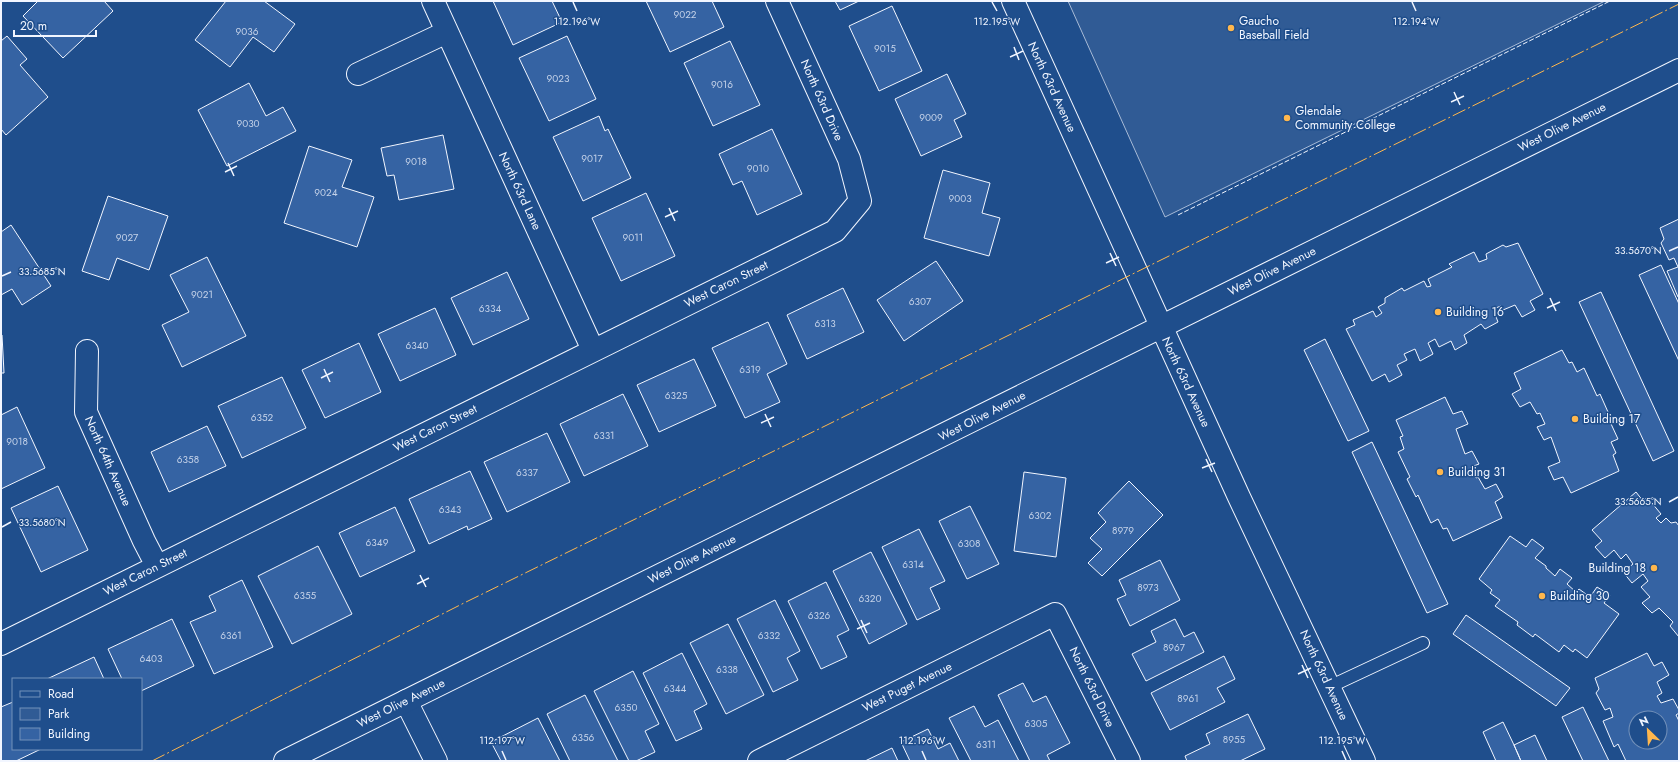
<svg xmlns="http://www.w3.org/2000/svg" width="1680" height="762" font-family="Jost,sans-serif">
	<rect width="100%" height="100%" fill="#1f4e8c"/>
	<path fill="#305b95" stroke="#a8bbd7" d="M1068,1H1605L1165,217Z"/>
	<path fill="#3563a3" stroke="#f2f6ff" fill-rule="evenodd" d="M38,1H104L113,11L63,58L23,16Z
		M226,1H264L295,24L274,52L253,37L230,67L195,40Z
		M493,1H552L562,22L513,45Z
		M646,1H712L724,27L670,52Z
		M835,1H859L840,10Z
		M892,6L922,71L879,91L849,26Z
		M7,36L27,59L20,65L48,97L6,135L1,129V41Z
		M567,36L596,99L549,121L519,58Z
		M730,41L760,105L713,126L684,63Z
		M947,74L966,114L954,120L962,137L921,156L895,99Z
		M249,83L266,116L283,107L296,131L227,166L198,110Z
		M599,116L605,131L608,129L631,178L583,201L553,137Z
		M772,129L802,194L757,215L742,181L733,185L719,154Z
		M443,135L454,189L399,200L394,175L387,176L381,148Z
		M309,146L352,160L342,187L374,197L357,247L284,223Z
		M943,170L990,183L982,213L1000,218L989,256L924,238Z
		M646,193L675,256L621,281L592,218Z
		M108,196L168,216L149,270L117,258L109,280L82,271Z
		M1679,219V296L1678,297L1667,271L1678,267L1674,258L1669,260L1661,243L1664,239L1660,228Z
		M11,225L51,286L22,305L12,289L1,295V232Z
		M1518,243L1543,294L1530,301L1535,310L1522,317L1515,305L1503,310L1501,306L1493,309L1498,322L1485,329L1481,324L1464,335L1467,343L1455,350L1451,341L1439,347L1435,339L1428,343L1433,354L1420,361L1415,349L1404,354L1407,360L1397,365L1402,375L1389,382L1385,374L1372,381L1346,329L1355,325L1353,320L1373,311L1376,317L1382,313L1378,307L1385,303V298L1402,288L1404,291L1424,281L1427,287L1431,286L1428,279L1452,267L1449,264L1474,252L1479,262L1487,259L1486,254L1503,245L1506,247Z
		M207,257L246,336L182,367L162,325L189,312L170,275Z
		M936,261L963,301L904,341L877,300Z
		M1661,265L1679,304V361L1639,275Z
		M507,272L529,319L473,345L451,298Z
		M843,288L864,332L807,359L787,315Z
		M1601,292L1674,451L1653,461L1579,302Z
		M435,308L456,355L400,381L378,334Z
		M768,322L787,364L767,374L780,402L745,418L712,348Z
		M2,335L4,373H1V336Z
		M1325,339L1369,431L1348,441L1304,350Z
		M359,343L381,392L325,418L302,370Z
		M1562,350L1569,363L1572,362L1577,372L1584,368L1597,396L1600,394L1608,412L1606,413L1618,439L1611,442L1616,453L1613,455L1619,471L1571,493L1563,477L1554,480L1548,467L1560,462L1551,437L1544,440L1537,427L1545,424L1540,413L1537,414L1530,402L1520,407L1512,394L1521,389L1514,373Z
		M694,359L716,406L659,432L637,385Z
		M282,377L306,428L242,458L218,406Z
		M623,394L648,446L584,476L560,424Z
		M1445,397L1453,414L1462,411L1468,424L1456,429L1465,454L1472,451L1479,464L1471,467L1476,478L1478,477L1485,489L1496,484L1503,497L1495,502L1502,518L1453,541L1447,528L1443,529L1438,519L1431,523L1418,495L1416,497L1407,479L1410,477L1398,452L1404,449L1400,437L1403,436L1396,420Z
		M17,407L45,468L1,489V415Z
		M207,426L226,466L169,492L151,452Z
		M547,433L570,482L507,512L484,462Z
		M1372,442L1448,604L1427,613L1352,452Z
		M470,471L492,519L468,530L467,526L429,544L409,499Z
		M1024,472L1066,478L1056,557L1014,551Z
		M1129,481L1163,515L1102,576L1088,563L1102,549L1090,538L1106,522L1098,513Z
		M58,486L88,550L41,572L11,508Z
		M1636,492L1643,501L1647,497L1661,514L1656,518L1661,523L1666,518L1671,523L1676,522L1679,526V637L1670,626L1673,622L1659,608L1652,613L1642,603L1650,597L1641,587L1648,581L1643,574L1632,583L1623,572L1633,564L1626,554L1621,559L1614,550L1605,558L1595,547L1602,541L1592,530Z
		M970,506L999,564L967,579L939,521Z
		M395,507L415,551L360,577L339,533Z
		M919,529L945,581L930,588L940,609L917,620L882,547Z
		M1510,536L1526,547L1532,539L1544,548L1535,558L1546,566V568L1555,576L1560,569L1572,578L1567,584L1576,592L1579,589L1590,597L1597,587L1610,595L1604,603L1619,614L1587,658L1575,649L1573,652L1564,645L1559,652L1535,634L1533,637L1517,625L1518,622L1495,606L1500,600L1490,593L1492,590L1479,579Z
		M318,546L352,614L292,644L258,576Z
		M871,552L907,624L869,644L833,571Z
		M1160,560L1180,600L1130,626L1117,599L1126,595L1119,580Z
		M242,580L273,647L214,674L190,622L216,611L209,596Z
		M826,582L849,630L837,636L847,657L821,669L788,601Z
		M775,600L800,651L787,658L798,680L773,692L737,619Z
		M1466,615L1570,688L1556,706L1453,634Z
		M172,619L194,666L141,691V679H122L108,649Z
		M1175,619L1184,637L1194,632L1204,652L1146,681L1132,654L1156,642L1151,631Z
		M728,624L764,695L726,714L690,643Z
		M682,653L707,704L694,711L702,729L676,741L643,673Z
		M1647,653L1654,666L1662,662L1669,675L1657,682L1662,693L1657,696L1661,703L1673,699L1679,710V713L1676,715L1679,721V761H1626L1618,744L1614,747L1603,721L1613,717L1610,708L1605,710L1596,693L1599,689L1595,678ZM1636,718H1660V742H1636Z
		M1224,656L1235,679L1217,688L1225,702L1170,730L1151,693Z
		M94,657L104,679H47Z
		M633,671L659,724L645,731L655,752L636,761H629L594,691Z
		M1023,683L1033,702L1046,696L1070,743L1047,755L1050,761H1030L998,695Z
		M585,695L618,761H570L547,714Z
		M13,702V749H41L16,761H1V707Z
		M974,706L985,727L998,720L1019,761H971L949,718Z
		M1583,707L1609,761H1583L1562,717Z
		M1248,714L1265,749L1240,761H1187L1185,756L1210,744L1206,734Z
		M538,718L560,761H501L491,742Z
		M1503,722L1514,745L1521,761H1496L1483,732Z
		M928,729L938,749L950,743L959,761H910L901,742Z
		M1535,735L1547,761H1521L1514,745Z
		M892,748L898,761H865Z"/>
	<g fill="none" stroke-linecap="round" stroke-linejoin="round">
		<defs>
			<path id="lane" d="M1329,687L1423,643"/>
			<path id="street" d="M433,1L593,350
				M358,74L447,32
				M87,351L86,412L144,541L157,566
				M1,644L835,231L860,201L849,159L777,1
				M406,701L436,761
				M759,761L1055,614L1129,761"/>
			<path id="secondary" d="M1013,1L1239,497L1364,761
				M285,761L1679,70"/>
		</defs>
		<use href="#lane" stroke="#f2f6ff" stroke-width="14"/>
		<use href="#street" stroke="#f2f6ff" stroke-width="24"/>
		<use href="#secondary" stroke="#f2f6ff" stroke-width="24"/>
		<use href="#lane" stroke="#1f4e8c" stroke-width="12"/>
		<use href="#street" stroke="#1f4e8c" stroke-width="22"/>
		<use href="#secondary" stroke="#1f4e8c" stroke-width="22"/>
		<path stroke="#f2f6ff" stroke-width="1" stroke-dasharray="5 2" stroke-linecap="butt" d="M1178,215L1610,1"/>
		<path stroke="#ffb74d" stroke-width="1" stroke-dasharray="14 3 2 3" stroke-linecap="butt" d="M152,761L464,603L827,425L1679,4"/>
	</g>
	<path fill="none" stroke="#f2f6ff" stroke-width="1.5" d="M573,2L577,11M992,2L997,11M1412,2L1416,11M1014,47L1019,60M1010,57L1023,51M1454,92L1460,105M1451,102L1464,96M228,163L234,176M225,172L237,166M669,208L675,221M665,217L678,211M1669,251L1678,247M1110,253L1116,266M1106,263L1119,257M2,276L11,272M1550,298L1556,311M1547,308L1560,302M324,369L330,382M321,378L333,372M765,414L771,427M761,423L774,417M1206,459L1212,472M1202,468L1215,463M1669,502L1678,497M2,527L11,522M420,575L426,587M417,584L429,578M861,620L867,633M857,629L870,623M1302,665L1308,678M1298,674L1311,668M502,751L506,760M922,751L926,760M1342,751L1346,760"/>
	<g fill="#ffb74d" stroke="#1f4e8c" stroke-width="1.5">
		<circle cx="1231" cy="28" r="4"/>
		<circle cx="1287" cy="118" r="4"/>
		<circle cx="1438" cy="312" r="4"/>
		<circle cx="1575" cy="419" r="4"/>
		<circle cx="1440" cy="472" r="4"/>
		<circle cx="1654" cy="568" r="4"/>
		<circle cx="1542" cy="596" r="4"/>
	</g>
	<g text-anchor="middle" stroke-width="3" stroke-linejoin="round" paint-order="stroke">
		<g font-size="10" fill="#c3d1e8">
			<text x="685" y="18">9022</text>
			<text x="247" y="35">9036</text>
			<text x="885" y="52">9015</text>
			<text x="558" y="82">9023</text>
			<text x="722" y="88">9016</text>
			<text x="931" y="121">9009</text>
			<text x="248" y="127">9030</text>
			<text x="592" y="162">9017</text>
			<text x="416" y="165">9018</text>
			<text x="758" y="172">9010</text>
			<text x="326" y="196">9024</text>
			<text x="960" y="202">9003</text>
			<text x="127" y="241">9027</text>
			<text x="633" y="241">9011</text>
			<text x="202" y="298">9021</text>
			<text x="920" y="305">6307</text>
			<text x="490" y="312">6334</text>
			<text x="825" y="327">6313</text>
			<text x="417" y="349">6340</text>
			<text x="750" y="373">6319</text>
			<text x="676" y="399">6325</text>
			<text x="262" y="421">6352</text>
			<text x="604" y="439">6331</text>
			<text x="17" y="445">9018</text>
			<text x="188" y="463">6358</text>
			<text x="527" y="476">6337</text>
			<text x="450" y="513">6343</text>
			<text x="1040" y="519">6302</text>
			<text x="1123" y="534">8979</text>
			<text x="377" y="546">6349</text>
			<text x="969" y="547">6308</text>
			<text x="913" y="568">6314</text>
			<text x="1148" y="591">8973</text>
			<text x="305" y="599">6355</text>
			<text x="870" y="602">6320</text>
			<text x="819" y="619">6326</text>
			<text x="231" y="639">6361</text>
			<text x="769" y="639">6332</text>
			<text x="1174" y="651">8967</text>
			<text x="151" y="662">6403</text>
			<text x="727" y="673">6338</text>
			<text x="675" y="692">6344</text>
			<text x="1188" y="702">8961</text>
			<text x="626" y="711">6350</text>
			<text x="1036" y="727">6305</text>
			<text x="583" y="741">6356</text>
			<text x="1234" y="743">8955</text>
			<text x="986" y="748">6311</text>
		</g>
		<g font-size="12" fill="#f2f6ff" stroke="#1f4e8c" text-anchor="start">
			<text x="1239" y="25">Gaucho<tspan x="1239" dy="14">Baseball Field</tspan></text>
			<text x="1295" y="115">Glendale<tspan x="1295" dy="14">Community College</tspan></text>
			<text x="1446" y="316">Building 16</text>
			<text x="1583" y="423">Building 17</text>
			<text x="1448" y="476">Building 31</text>
			<text x="1646" y="572" text-anchor="end">Building 18</text>
			<text x="1550" y="600">Building 30</text>
		</g>
		<g font-size="12" fill="#f2f6ff" stroke="#1f4e8c">
			<text transform="translate(1052 87) rotate(65)" y="4">North 63rd Avenue</text>
			<text transform="translate(822 100) rotate(66)" y="4">North 63rd Drive</text>
			<text transform="translate(1562 127) rotate(-26)" y="4">West Olive Avenue</text>
			<text transform="translate(520 191) rotate(65)" y="4">North 63rd Lane</text>
			<text transform="translate(1272 271) rotate(-26)" y="4">West Olive Avenue</text>
			<text transform="translate(726 284) rotate(-26)" y="4">West Caron Street</text>
			<text transform="translate(1186 382) rotate(65)" y="4">North 63rd Avenue</text>
			<text transform="translate(982 416) rotate(-27)" y="4">West Olive Avenue</text>
			<text transform="translate(435 428) rotate(-26)" y="4">West Caron Street</text>
			<text transform="translate(108 461) rotate(66)" y="4">North 64th Avenue</text>
			<text transform="translate(692 559) rotate(-26)" y="4">West Olive Avenue</text>
			<text transform="translate(145 572) rotate(-26)" y="4">West Caron Street</text>
			<text transform="translate(1324 675) rotate(65)" y="4">North 63rd Avenue</text>
			<text transform="translate(907 687) rotate(-26)" y="4">West Puget Avenue</text>
			<text transform="translate(1092 687) rotate(64)" y="4">North 63rd Drive</text>
			<text transform="translate(401 703) rotate(-26)" y="4">West Olive Avenue</text>
		</g>
	</g>
	<g font-size="10" text-anchor="middle" fill="#f2f6ff" stroke="#1f4e8c" stroke-width="3" stroke-linejoin="round" paint-order="stroke">
		<text x="1416" y="25">112.194°W</text>
		<text x="577" y="25">112.196°W</text>
		<text x="997" y="25">112.195°W</text>
		<text x="1638" y="254">33.5670°N</text>
		<text x="42" y="275">33.5685°N</text>
		<text x="1638" y="505">33.5665°N</text>
		<text x="42" y="526">33.5680°N</text>
		<text x="502" y="744">112.197°W</text>
		<text x="922" y="744">112.196°W</text>
		<text x="1342" y="744">112.195°W</text>
	</g>
	<rect width="1680" height="762" fill="none" stroke="#f2f6ff" stroke-width="4"/>
	<rect x="12" y="678" width="130" height="72" fill="#1f4e8c" stroke="#7391ba"/>
	<rect x="20" y="691" width="20" height="6" fill="#1f4e8c" stroke="#7391ba"/>
	<text x="48" y="698" font-size="12" fill="#f2f6ff">Road</text>
	<rect x="20" y="708" width="20" height="12" fill="#305b95" stroke="#7391ba"/>
	<text x="48" y="718" font-size="12" fill="#f2f6ff">Park</text>
	<rect x="20" y="728" width="20" height="12" fill="#3563a3" stroke="#7391ba"/>
	<text x="48" y="738" font-size="12" fill="#f2f6ff">Building</text>
	<g transform="translate(1648 730) rotate(335)"><circle r="19" fill="#1f4e8c" stroke="#7391ba"/>
	<path d="M0-3L7 15L0 10L-7 15Z" fill="#ffb74d"/>
	<text y="-6" font-size="11" font-weight="bold" text-anchor="middle" fill="#f2f6ff">N</text>
	</g>
	<path d="M14 30v6h82v-6" fill="none" stroke="#f2f6ff" stroke-width="2"/>
	<text x="20" y="30" font-size="12" fill="#f2f6ff" stroke="#1f4e8c" stroke-width="3" paint-order="stroke">20 m</text>
</svg>
